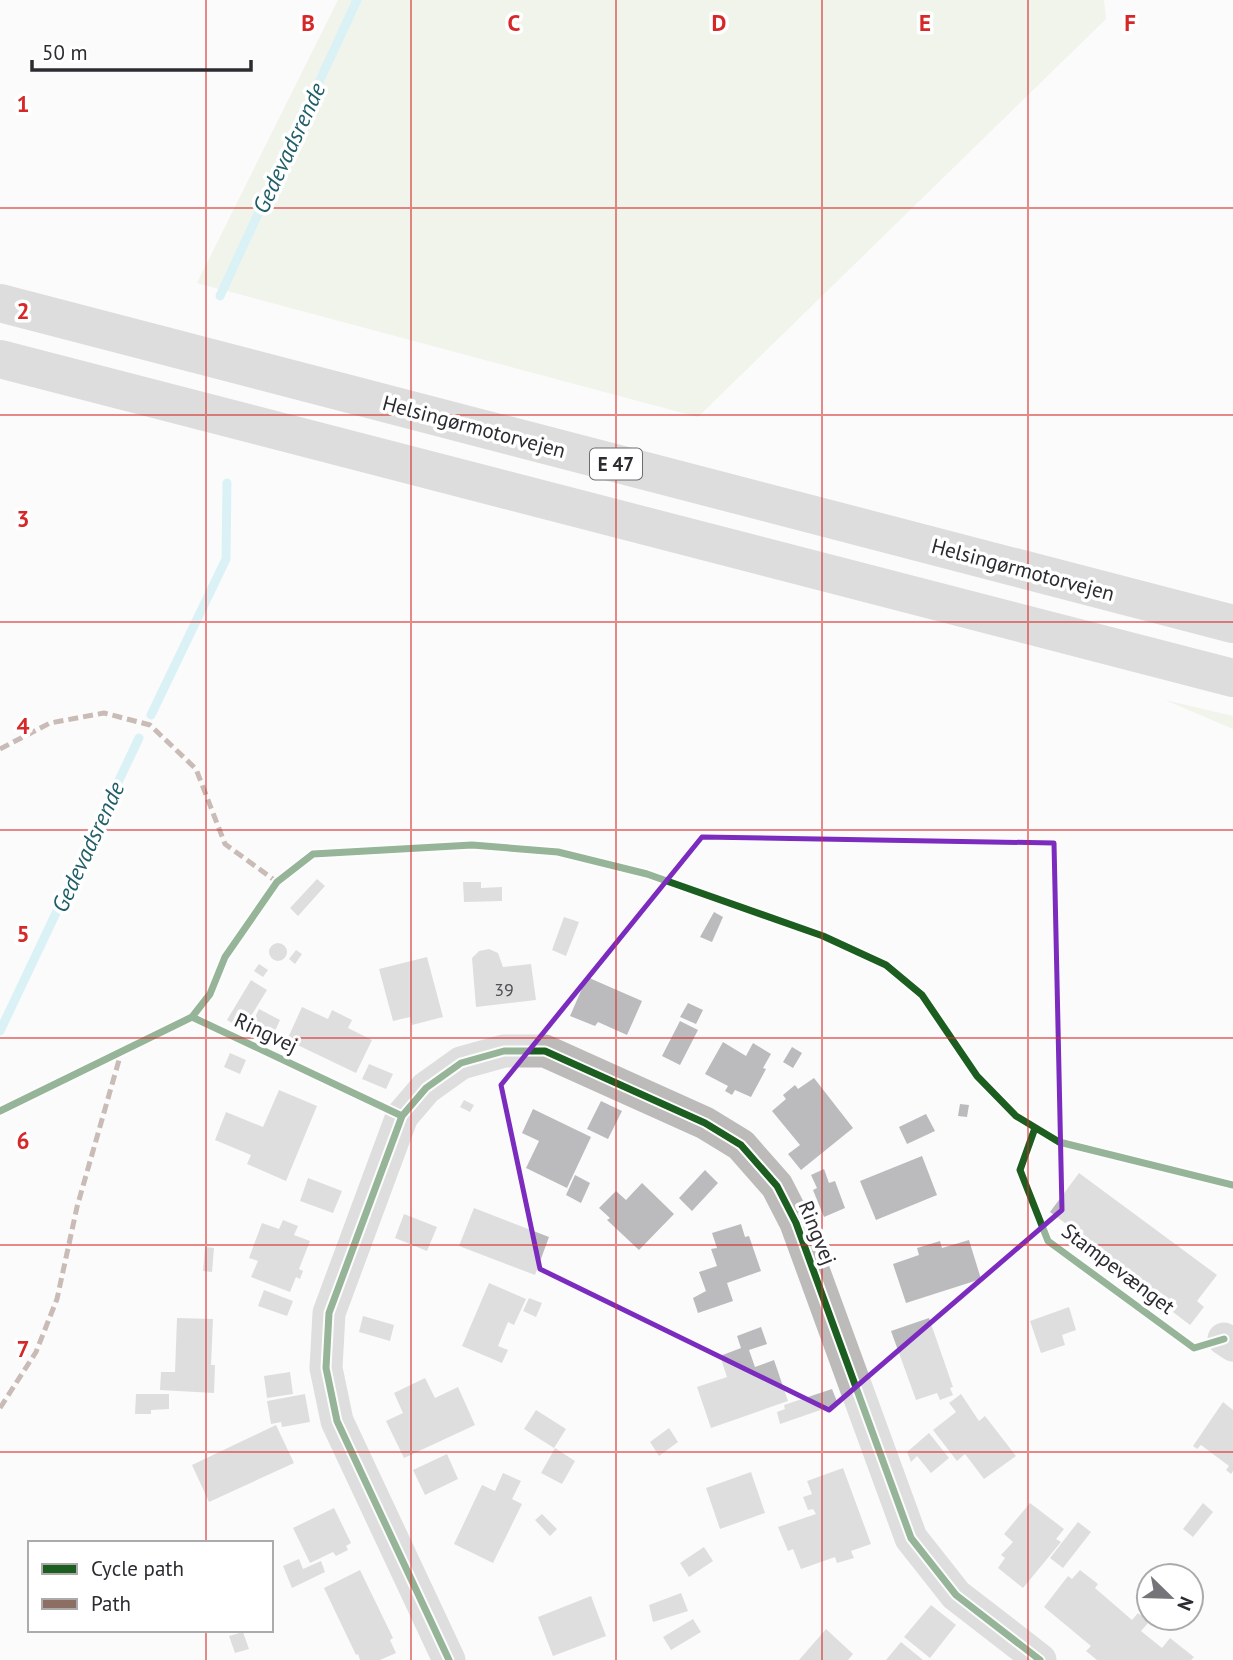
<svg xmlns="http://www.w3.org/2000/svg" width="1233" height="1660" font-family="'PT Sans',sans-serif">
	<rect width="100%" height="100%" fill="#fbfbfc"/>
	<path fill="#e3ead8" d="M338,0H1104L1106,19L698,417L197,283Z
		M1165,700L1233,716V729Z"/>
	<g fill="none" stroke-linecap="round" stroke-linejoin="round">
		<path stroke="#b2e6f0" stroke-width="9" d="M220,296L357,0
			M151,715L226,559L227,483
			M0,1031L139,738"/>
	</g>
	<path fill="#bbbabd" d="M317,879L325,886L298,916L290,908Z
		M463,882H481V888L502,887V901L464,902Z
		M714,912L723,917L712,942L700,937Z
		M564,917L579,922L566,956L552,950Z
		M269 952a9 9 0 1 1 18 0a9 9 0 1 1-18 0Z
		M489,949L498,953L503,967L531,964L536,1000L476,1007L472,958L479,951Z
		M296,950L302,954L295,964L289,959Z
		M427,957L443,1017L412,1025L410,1017L393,1021L379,969Z
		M259,964L268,970L263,977L254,971Z
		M587,977L642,1001L627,1035L598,1022L595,1026L570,1016Z
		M251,980L267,990L243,1029L227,1020Z
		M688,1003L703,1010L696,1024L680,1017Z
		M302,1007L328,1019L332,1010L352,1020L348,1028L372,1040L356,1073L287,1040Z
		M259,1009L280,1020L269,1044L247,1034Z
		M680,1021L698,1030L680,1065L662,1056Z
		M723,1042L746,1056L753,1043L771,1054L763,1068L766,1069L751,1097L735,1090L732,1095L725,1091L728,1086L705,1074Z
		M792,1047L802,1053L793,1068L783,1062Z
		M230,1053L246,1060L240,1074L224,1067Z
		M369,1064L393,1074L386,1089L362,1079Z
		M814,1078L853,1128L801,1170L788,1154L800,1145L772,1111L786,1099L783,1095L795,1085L798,1089Z
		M279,1090L317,1106L286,1181L247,1164L251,1155L215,1140L226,1112L263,1127Z
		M464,1100L474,1105L470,1112L460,1107Z
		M601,1101L622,1111L608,1139L587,1129Z
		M960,1104L969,1105L967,1117L958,1116Z
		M533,1109L591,1137L567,1188L526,1168L539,1141L522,1133Z
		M926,1114L935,1131L907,1144L899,1127Z
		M922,1156L937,1195L876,1220L860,1181Z
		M824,1169L829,1183L835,1181L845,1208L824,1217L813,1190L817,1188L811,1175Z
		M705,1170L718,1183L692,1211L679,1198Z
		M1079,1173L1217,1275L1197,1301L1204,1307L1190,1325L1173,1312L1178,1306L1161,1293L1156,1299L1140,1287L1144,1282L1126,1268L1122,1274L1105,1262L1110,1256L1092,1243L1088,1249L1071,1237L1076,1231L1050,1212Z
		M575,1175L590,1183L581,1203L566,1195Z
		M308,1178L342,1191L333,1213L300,1201Z
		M642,1183L674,1214L639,1250L607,1220L610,1218L599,1208L616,1191L626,1200Z
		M474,1208L549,1237L535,1275L459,1246Z
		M404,1214L437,1227L427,1251L395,1238Z
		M283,1220L298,1226L294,1235L310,1241L299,1269L303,1271L300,1279L296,1277L290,1292L251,1277L258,1261L249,1258L262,1223L279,1229Z
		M741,1224L745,1237L749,1236L761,1271L727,1283L733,1301L698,1313L693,1298L706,1291L699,1272L717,1266L711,1249L717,1248L712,1233Z
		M969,1240L981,1279L906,1303L893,1264L919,1255L917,1248L940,1241L942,1248Z
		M205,1247L214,1248L212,1272L203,1271Z
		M489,1283L526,1299L514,1325L508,1322L498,1346L508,1350L502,1363L462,1346Z
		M264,1290L293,1301L287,1316L258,1306Z
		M529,1298L542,1303L536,1317L523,1311Z
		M1069,1307L1076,1330L1062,1335L1065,1345L1041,1353L1030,1321Z
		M363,1316L394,1325L390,1341L359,1332Z
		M177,1318L213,1319L211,1365H215L214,1393L160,1390L161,1372H175Z
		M929,1318L953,1387L950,1388L953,1395L940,1400L937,1393L916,1400L891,1331Z
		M761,1327L767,1344L749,1350L755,1367L774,1360L788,1401L711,1428L697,1387L727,1377L720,1356L741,1348L737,1336Z
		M290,1372L293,1394L267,1398L264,1376Z
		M425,1378L435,1398L458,1387L475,1425L404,1458L386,1421L403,1413L394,1393Z
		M832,1389L838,1404L780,1424L777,1412L785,1409L784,1405Z
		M136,1394H169V1409L151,1410V1414H135Z
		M305,1394L310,1422L282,1427L281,1422L271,1424L267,1401Z
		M961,1394L979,1421L985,1416L1016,1456L984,1479L965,1454L957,1461L933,1430L956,1412L949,1403Z
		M1223,1402L1233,1410V1471L1231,1474L1226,1470L1229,1466L1201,1445L1197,1449L1193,1446Z
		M536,1410L566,1429L554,1448L524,1429Z
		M276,1425L294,1463L209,1502L192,1465Z
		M669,1428L678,1442L659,1456L650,1442Z
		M929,1433L949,1458L931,1473L917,1456L911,1462L907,1452Z
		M555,1448L575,1461L562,1484L541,1473Z
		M447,1454L458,1479L425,1495L413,1470Z
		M843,1468L871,1544L851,1551L854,1558L837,1563L835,1557L801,1569L793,1549L788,1551L778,1527L816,1514L813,1509L808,1510L803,1497L812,1494L807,1481Z
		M751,1472L765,1513L720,1529L706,1488Z
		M503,1473L521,1481L512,1499L522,1504L493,1563L454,1544L482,1485L495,1491Z
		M1030,1503L1064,1529L1056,1539L1061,1542L1023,1588L998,1568L1005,1558L1001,1555L1013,1542L1004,1534Z
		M1203,1503L1213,1512L1193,1537L1183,1529Z
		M334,1508L351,1543L346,1546L348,1550L336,1556L333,1552L310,1563L293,1528Z
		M542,1514L557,1529L550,1536L535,1520Z
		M1078,1522L1091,1532L1063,1568L1050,1558Z
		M704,1547L713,1561L689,1577L680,1563Z
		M299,1559L303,1569L321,1561L325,1572L292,1588L283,1566Z
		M360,1570L393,1638L390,1640L396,1653L380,1660H360L358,1654L356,1655L324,1588Z
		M1080,1570L1098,1584L1095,1588L1132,1620L1138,1613L1149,1622L1141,1631L1162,1648L1170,1638L1194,1657L1191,1660H1097L1086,1651L1091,1646L1044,1607L1068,1576L1072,1579Z
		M681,1593L688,1611L653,1622L649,1605Z
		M591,1596L606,1636L553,1656L538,1617Z
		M931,1605L956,1625L930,1658L904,1637Z
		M693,1619L701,1632L671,1650L663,1637Z
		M826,1629L853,1654L848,1660H799Z
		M243,1632L249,1649L235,1653L229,1636Z
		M901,1642L923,1660H886Z"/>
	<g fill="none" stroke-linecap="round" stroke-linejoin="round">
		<path stroke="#bdbaba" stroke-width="33" d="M1224,1339L1233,1345
			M449,1660L337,1421L326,1368L329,1313L402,1116L426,1088L461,1063L504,1051H545L705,1123L741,1145L777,1186L796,1223L911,1538L956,1595L1040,1660"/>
		<path stroke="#bab8b8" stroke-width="38" d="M0,303L1233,624
			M0,359L1233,678"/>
		<path stroke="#8d6e63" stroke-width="5" stroke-dasharray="10 5" stroke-linecap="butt" d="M0,749L50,723L104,713L150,725L196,769L225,844L277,882
			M0,1408L36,1352L57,1299L77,1207L121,1053"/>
		<defs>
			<path id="cycleway" d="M192,1017L402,1116
				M0,1111L192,1017L210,994L225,957L277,882L313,854L472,845L558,852L647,874L823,936L886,965L922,995L977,1076L1016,1116L1059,1142L1233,1185
				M1035,1128L1020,1170L1048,1241L1194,1348L1224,1339
				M449,1660L337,1421L326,1368L329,1313L402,1116L426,1088L461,1063L504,1051H545L705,1123L741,1145L777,1186L796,1223L911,1538L956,1595L1040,1660"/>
		</defs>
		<use href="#cycleway" stroke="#fff" stroke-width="11"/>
		<use href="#cycleway" stroke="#1b5e20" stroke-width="7"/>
	</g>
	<path d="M0 0H1233V1660H0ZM702,837L1054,843L1062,1210L829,1410L540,1269L501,1085Z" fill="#fbfbfc" fill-opacity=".55" fill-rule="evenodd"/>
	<path fill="none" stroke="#7b2cbf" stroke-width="5" stroke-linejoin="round" d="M702,837L1054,843L1062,1210L829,1410L540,1269L501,1085Z"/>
	<path fill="none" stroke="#d62828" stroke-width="2" stroke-opacity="0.55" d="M206,0V1543M411,0V1660M616,0V1660M822,0V1660M1028,0V1660M0,208H1233M0,415H1233M0,622H1233M0,830H1233M0,1038H1233M0,1245H1233M0,1452H1233M206,1630V1660"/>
	<g text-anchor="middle" stroke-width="7" stroke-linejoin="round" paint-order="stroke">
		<g font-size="18" fill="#504f54">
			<text x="504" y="996">39</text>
		</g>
		<rect fill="#fff" stroke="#6c6b6f" stroke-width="2" x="590" y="448.5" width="52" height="31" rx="5"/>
		<g font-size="19" font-weight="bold" fill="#2d2b31">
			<text x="616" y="471">E 47</text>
		</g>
		<g font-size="21" fill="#2d2b31" stroke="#fff">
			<text transform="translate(474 427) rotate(15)" y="7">Helsingørmotorvejen</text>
			<text transform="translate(1023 570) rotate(15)" y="7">Helsingørmotorvejen</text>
			<text transform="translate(266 1033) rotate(25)" y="7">Ringvej</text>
			<text transform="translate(817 1233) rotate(68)" y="7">Ringvej</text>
			<text transform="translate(1118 1269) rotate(37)" y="7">Stampevænget</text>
		</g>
		<g font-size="23" font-style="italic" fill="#205e69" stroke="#fff">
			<text transform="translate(289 148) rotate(-65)" y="8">Gedevadsrende</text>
			<text transform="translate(88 847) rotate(-65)" y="8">Gedevadsrende</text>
		</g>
	</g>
	<g font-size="23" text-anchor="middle" font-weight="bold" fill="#d62828" stroke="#fff" stroke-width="7" stroke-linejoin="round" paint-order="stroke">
		<text x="308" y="31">B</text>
		<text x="514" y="31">C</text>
		<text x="719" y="31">D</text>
		<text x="925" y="31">E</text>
		<text x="1130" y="31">F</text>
		<text x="23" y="112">1</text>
		<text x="23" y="319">2</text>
		<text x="23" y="527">3</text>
		<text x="23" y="734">4</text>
		<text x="23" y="942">5</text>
		<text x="23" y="1149">6</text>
		<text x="23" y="1357">7</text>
	</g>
	<rect x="28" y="1541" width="245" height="91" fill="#ffffff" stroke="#abaaad" stroke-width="2"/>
	<rect x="42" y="1564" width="35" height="10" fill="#1b5e20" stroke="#abaaad" stroke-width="2"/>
	<text x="91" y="1576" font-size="21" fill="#2d2b31">Cycle path</text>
	<rect x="42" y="1599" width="35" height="10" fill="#8d6e63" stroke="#abaaad" stroke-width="2"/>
	<text x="91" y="1611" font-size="21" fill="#2d2b31">Path</text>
	<g transform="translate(1170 1597) rotate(113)"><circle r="33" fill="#ffffff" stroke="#abaaad" stroke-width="2"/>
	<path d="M0-5L12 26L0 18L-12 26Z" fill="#757478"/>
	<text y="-10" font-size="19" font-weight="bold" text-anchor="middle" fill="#2d2b31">N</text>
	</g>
	<path d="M32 60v10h219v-10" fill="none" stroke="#2d2b31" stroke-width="3.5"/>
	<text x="42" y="60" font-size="21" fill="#2d2b31" stroke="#ffffff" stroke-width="5" paint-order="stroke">50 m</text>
</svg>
